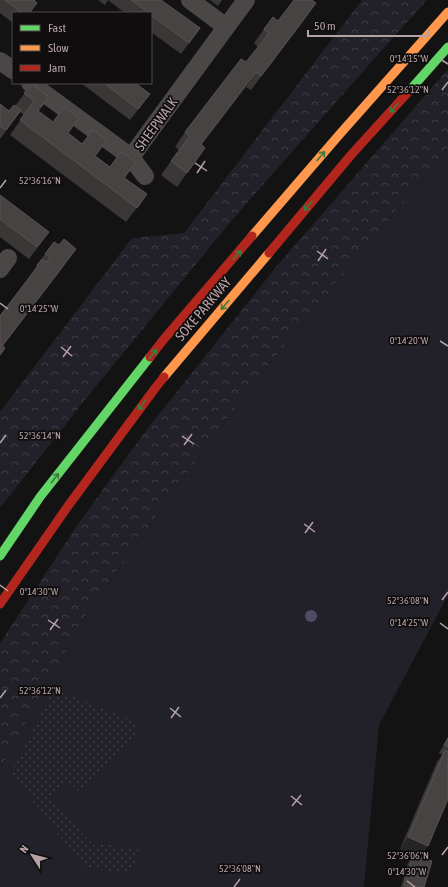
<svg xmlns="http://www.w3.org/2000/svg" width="448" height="887" font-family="'Asap Condensed',sans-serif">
	<defs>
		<pattern id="forest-crowns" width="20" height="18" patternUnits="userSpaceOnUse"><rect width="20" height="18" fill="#222029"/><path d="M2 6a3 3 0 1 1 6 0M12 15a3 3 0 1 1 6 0" fill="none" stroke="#403d45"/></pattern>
		<pattern id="park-dots" width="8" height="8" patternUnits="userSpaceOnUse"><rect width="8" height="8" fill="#222029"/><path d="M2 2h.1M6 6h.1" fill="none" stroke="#403d45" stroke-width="1.8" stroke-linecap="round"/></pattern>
	</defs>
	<rect width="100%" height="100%" fill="#131313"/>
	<path fill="#222029" d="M448,148V595L379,725L364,887H0V769L90,608L248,390Z"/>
	<path fill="url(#forest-crowns)" d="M362,0H427L374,59L232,220L84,401L0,508V412L132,238L184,233Z
		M448,69V148L248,390L90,608L0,769V643L80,521L148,428L276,267Z"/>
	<path fill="url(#park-dots)" d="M54,689L134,721L138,737L82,793L65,780L50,797L90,842L140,850L130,874L83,867L11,772Z"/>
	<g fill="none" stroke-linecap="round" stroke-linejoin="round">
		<path stroke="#4c4747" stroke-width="18" d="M190,0L226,27
			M0,61L13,70
			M30,83L131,157L246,0
			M131,157L145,176
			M0,269L8,258"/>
		<path stroke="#63d668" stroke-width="9" d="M410,90L448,47
			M0,556L40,497L150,357"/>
		<path stroke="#ff974d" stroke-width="9" d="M252,236L339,135L448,12
			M164,377L269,253"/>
		<path stroke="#b3261e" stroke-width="9" d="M269,253L351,155L410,90
			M150,357L164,339L252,236
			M0,604L68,506L156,387L164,377"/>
	</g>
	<circle fill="#504b62" cx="311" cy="616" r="6"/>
	<path fill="#3b3737" d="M0,0H34L37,3L30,13H13V23L0,13Z
		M98,0H161L200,28L181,54L151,32V13H125L108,0L105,5Z
		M210,0H222L218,6Z
		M306,18L251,90L246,87L201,145L195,162L177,187L161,175L179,150L175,147L185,132L246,62L258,47L254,43L264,29L278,21Z
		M81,83H135L142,105L130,120Z
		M32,84L39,111L68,133L95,156L147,194L126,222L10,135L24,115L20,112L0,139V104L9,111L15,106Z
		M0,195L41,243L29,259L0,237Z
		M45,254L66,263L3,346L5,348L0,356V316L27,280Z
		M448,737V799L420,857L400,849L437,762L442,755L439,753Z
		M413,855L424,887H401L408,863Z"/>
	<path fill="#262424" d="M316,3L306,18L251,90L261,76Z
		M256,72L246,87L191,159L201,144Z
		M150,94L142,105L130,120L138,109Z
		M147,194L137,209L126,222L137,208Z
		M76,249L66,263L0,350V349Z
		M408,837L428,846L420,857L400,849Z"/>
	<path fill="#484343" stroke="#5a5252" d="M5,0H34L37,3L29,13H22Z
		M131,0H161L200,28L189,43L151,15V13H149Z
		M294,0H312L316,3L261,76L256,72L201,144L205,148L187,173L171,161L190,136L185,132L241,59L246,62L269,33L264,29L273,17L278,21Z
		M104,83H135L150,94L138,109Z
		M32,84L49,97L38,111L53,122L64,107L79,118L68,133L82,144L93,130L107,140L95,156L110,167L121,152L136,162L124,178L147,194L137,208L20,120L34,101L24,93Z
		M0,104L9,111L14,105L21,110L6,130L0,126Z
		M0,195L49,232L37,247L0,219Z
		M64,239L76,249L2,346L5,348L0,355V316L38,266L37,265L42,259L46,262L50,258L45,254L54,242L59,245Z
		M448,738V747L444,745Z
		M445,750L448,752V799L428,846L408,837Z
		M413,855L432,861L424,887L404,886Z"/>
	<defs><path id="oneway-shaft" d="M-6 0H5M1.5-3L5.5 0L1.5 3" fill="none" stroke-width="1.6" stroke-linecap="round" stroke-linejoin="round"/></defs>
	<g stroke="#3d7c3f">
		<use href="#oneway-shaft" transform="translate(394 108) rotate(132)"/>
		<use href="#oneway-shaft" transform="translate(321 156) rotate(-49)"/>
		<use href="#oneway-shaft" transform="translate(308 206) rotate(130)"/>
		<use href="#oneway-shaft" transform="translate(237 255) rotate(-49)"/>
		<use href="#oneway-shaft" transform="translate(225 305) rotate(130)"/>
		<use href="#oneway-shaft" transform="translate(153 354) rotate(-52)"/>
		<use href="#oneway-shaft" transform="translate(142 405) rotate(126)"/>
		<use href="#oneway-shaft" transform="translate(55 478) rotate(-52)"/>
	</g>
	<path fill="none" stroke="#b6a2a5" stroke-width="1.5" d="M440,59L448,64M442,90L448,82M195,163L207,171M197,173L205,161M0,188L6,180M317,251L328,259M318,261L326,249M0,303L8,309M440,341L448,346M61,347L72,356M63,357L71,346M182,436L194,444M0,443L6,435M184,445L192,434M304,524L315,532M305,533L313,522M0,585L8,591M442,600L448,592M48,620L60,628M440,623L448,629M50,630L58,619M0,698L6,690M170,708L181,717M171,718L179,707M291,796L302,805M292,806L301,795M442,855L448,847M407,881L415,887M234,887L240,879"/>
	<g text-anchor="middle" stroke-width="3.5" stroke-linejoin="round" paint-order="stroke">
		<g font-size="14" fill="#b6a2a5" stroke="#0f0d0d">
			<text transform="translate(156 124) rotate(-54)" y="5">SHEEPWALK</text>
			<text transform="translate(203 309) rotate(-50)" y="5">SOKE PARKWAY</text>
		</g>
	</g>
	<g font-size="10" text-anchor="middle" fill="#b6a2a5" stroke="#0f0d0d" stroke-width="3.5" stroke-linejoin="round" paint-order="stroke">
		<text x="409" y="62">0°14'15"W</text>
		<text x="408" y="93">52°36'12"N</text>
		<text x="40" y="184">52°36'16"N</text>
		<text x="39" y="312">0°14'25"W</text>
		<text x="409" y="344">0°14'20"W</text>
		<text x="40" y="439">52°36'14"N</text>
		<text x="39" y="595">0°14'30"W</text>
		<text x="408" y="604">52°36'08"N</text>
		<text x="409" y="626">0°14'25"W</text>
		<text x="40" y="694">52°36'12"N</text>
		<text x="408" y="859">52°36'06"N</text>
		<text x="240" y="872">52°36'08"N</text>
		<text x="407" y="875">0°14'30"W</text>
	</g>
	<rect x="12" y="12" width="140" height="72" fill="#0f0d0d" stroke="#52494a"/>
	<rect x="20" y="25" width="20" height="6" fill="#63d668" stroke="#52494a"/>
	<text x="48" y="32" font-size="12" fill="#b6a2a5">Fast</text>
	<rect x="20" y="45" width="20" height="6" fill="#ff974d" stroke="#52494a"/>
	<text x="48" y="52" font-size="12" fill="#b6a2a5">Slow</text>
	<rect x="20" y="65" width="20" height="6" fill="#b3261e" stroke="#52494a"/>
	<text x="48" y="72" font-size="12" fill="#b6a2a5">Jam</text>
	<g transform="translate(32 855) rotate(306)" stroke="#0f0d0d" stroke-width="3" paint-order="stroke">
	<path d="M0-3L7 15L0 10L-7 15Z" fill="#b6a2a5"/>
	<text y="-6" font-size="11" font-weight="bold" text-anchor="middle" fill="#b6a2a5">N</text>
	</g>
	<path d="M308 30v6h121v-6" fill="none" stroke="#b6a2a5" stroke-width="2"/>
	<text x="314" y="30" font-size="12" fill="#b6a2a5" stroke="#0f0d0d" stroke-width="3" paint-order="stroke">50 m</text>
</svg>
